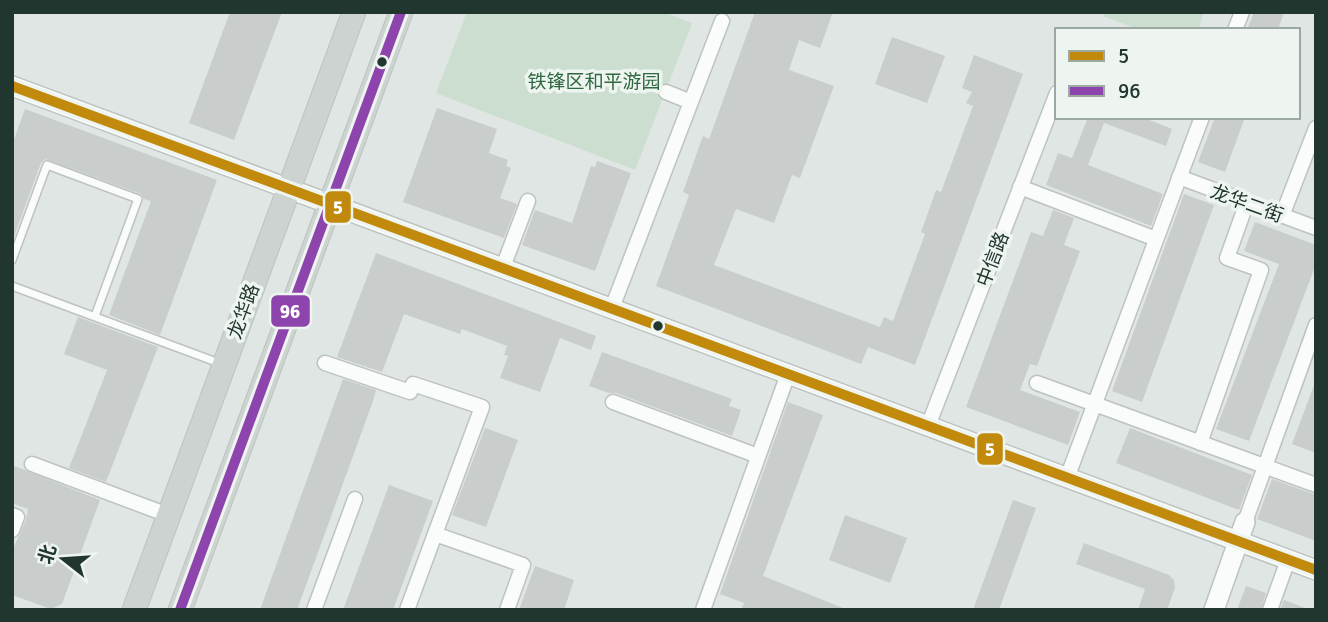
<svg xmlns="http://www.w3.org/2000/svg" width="1328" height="622" font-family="Signika,'Noto Sans SC',sans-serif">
	<rect width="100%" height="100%" fill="#e0e6e3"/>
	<path fill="#cbdecf" d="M467,12H663L692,23L635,170L436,93Z
		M1105,12H1204L1198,30H1140L1103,16Z"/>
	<path fill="#c9cecc" d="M230,12H282L234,140L189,123Z
		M755,12H833L820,48L799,40L789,70L834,86L800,178L792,175L774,223L736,209L714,265L880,327L884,317L893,321L925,234L921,232L936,190L941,192L973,106L966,103L972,92L962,88L974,55L1023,74L915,365L868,347L861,364L656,286L689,195L683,192L703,136L709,139Z
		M1254,12H1284L1278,30H1247Z
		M892,37L945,56L927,103L875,84Z
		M437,108L497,129L489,153L508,160L506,166L511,168L500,198L517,204L504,238L403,202Z
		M25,109L217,180L160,335L109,315L151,201L144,199L141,194L45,159L41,163L12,242V145Z
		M1088,117H1142L1172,129L1166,146L1104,123L1088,165L1163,194L1151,226L1046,185L1058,153L1072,158Z
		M1215,117H1245L1225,172L1198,162Z
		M597,161L631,173L595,271L522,245L535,210L572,223L591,166L595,167Z
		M1184,194L1214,205L1142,402L1112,391Z
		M1053,210L1074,218L1064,245L1080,251L1037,366L1030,364L1020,390L1080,412L1068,445L966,407L1031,232L1043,236Z
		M1255,222L1316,245V264L1249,441L1216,429L1279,264L1244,251Z
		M376,253L596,336L591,350L560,338L540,392L500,378L508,356L504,355L507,346L462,329L460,334L404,314L382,372L337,357Z
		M78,317L158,347L106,482L69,468L107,370L64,354Z
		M602,352L732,399L729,406L741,410L732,436L616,393H609L589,386Z
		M343,379L376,390L373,401L297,610H260Z
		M1314,385L1316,386V453L1292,444Z
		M788,402L823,415L763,576L848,610H741L744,603L720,594Z
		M485,428L518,440L486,527L452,515Z
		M1130,428L1252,475L1239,510L1116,463Z
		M12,465L100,500L62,604L51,609L12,595V551L26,520L28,509L12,503Z
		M1272,479L1316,495V541L1257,519Z
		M389,485L433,501L393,610H343Z
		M1013,500L1036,508L999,610H973Z
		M845,515L907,538L890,583L829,560Z
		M1084,543L1169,575L1174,580L1175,588L1167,610H1138L1145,589L1076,564Z
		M535,566L574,580L564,610H519Z
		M1246,586L1266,593L1261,610H1237Z
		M1284,600L1305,608V610H1280Z"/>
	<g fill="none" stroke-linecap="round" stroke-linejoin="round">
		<defs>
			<path id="service" d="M12,260L47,165L138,199L95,316
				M12,286L219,363"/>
			<path id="minor" d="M1235,30L1242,12
				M666,92L691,102
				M1179,177L1316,228
				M1020,187L1156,239
				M1282,216L1316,128
				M503,267L528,201
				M612,308L722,21
				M325,363L410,392L413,384L482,407L435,534L523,565L507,610
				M1037,383L1316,485
				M613,402L758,456
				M928,426L1057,93
				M1200,443L1261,270L1227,258L1247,202
				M32,464L168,515
				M1067,478L1202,117
				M12,515L17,517L12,530
				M1245,522L1316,325
				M314,610L355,499
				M407,610L435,534
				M703,610L788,374
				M1270,610L1288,560"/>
			<path id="tertiary" d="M12,86L1316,570
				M1214,610L1245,522"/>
			<path id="primary" d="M134,610L354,12
				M180,610L401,12"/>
		</defs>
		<use href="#service" stroke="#bdc3c0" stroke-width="10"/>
		<use href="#minor" stroke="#bdc3c0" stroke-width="17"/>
		<use href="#tertiary" stroke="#bdc3c0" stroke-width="22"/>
		<use href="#primary" stroke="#bbc3bf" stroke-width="25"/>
		<use href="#service" stroke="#fafbfb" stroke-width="7"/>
		<use href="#minor" stroke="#fafbfb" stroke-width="14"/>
		<use href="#tertiary" stroke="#fafbfb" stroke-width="19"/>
		<use href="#primary" stroke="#ccd3d0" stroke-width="23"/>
		<defs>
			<path id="bus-1" d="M12,86L1316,570"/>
			<path id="bus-2" d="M180,610L401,12"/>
		</defs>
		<use href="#bus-1" stroke="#eef5f1" stroke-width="16"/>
		<use href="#bus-2" stroke="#eef5f1" stroke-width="16"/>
		<use href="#bus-1" stroke="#c28a0c" stroke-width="10"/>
		<use href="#bus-2" stroke="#8e44ad" stroke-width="10"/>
	</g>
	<g fill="#21362e" stroke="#eef5f1" stroke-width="2.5">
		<circle cx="382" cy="62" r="6"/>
		<circle cx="658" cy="326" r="6"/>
	</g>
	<g text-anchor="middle" stroke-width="7" stroke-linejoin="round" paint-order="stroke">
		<g font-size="19" fill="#306840" stroke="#eef5f1">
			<text x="594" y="88">铁锋区和平游园</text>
		</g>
		<g font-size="19" fill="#21362e" stroke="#eef5f1">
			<text transform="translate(1247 203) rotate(20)" y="7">龙华二街</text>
			<text transform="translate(992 259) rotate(-69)" y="7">中信路</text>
			<text transform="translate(243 311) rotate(-70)" y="7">龙华路</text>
		</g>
	</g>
	<g stroke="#eef5f1" stroke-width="2.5">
		<rect x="324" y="190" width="28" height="34" rx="7" fill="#c28a0c"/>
		<rect x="270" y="294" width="41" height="34" rx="7" fill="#8e44ad"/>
		<rect x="976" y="432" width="28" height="34" rx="7" fill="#c28a0c"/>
	</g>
	<g font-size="19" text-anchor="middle" font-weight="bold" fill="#fff">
		<text x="338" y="214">5</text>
		<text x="290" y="318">96</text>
		<text x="990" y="456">5</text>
	</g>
	<rect width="1328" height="622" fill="none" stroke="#21362e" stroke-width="28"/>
	<rect x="1055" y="28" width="245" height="91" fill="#eef5f1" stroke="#9ca9a3" stroke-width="2"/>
	<rect x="1069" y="51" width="35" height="10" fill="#c28a0c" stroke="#9ca9a3" stroke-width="2"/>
	<text x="1118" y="63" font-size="21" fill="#21362e">5</text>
	<rect x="1069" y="86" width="35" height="10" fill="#8e44ad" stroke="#9ca9a3" stroke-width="2"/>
	<text x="1118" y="98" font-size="21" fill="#21362e">96</text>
	<g transform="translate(63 559) rotate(287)" stroke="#eef5f1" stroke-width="5" paint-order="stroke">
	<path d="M0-5L12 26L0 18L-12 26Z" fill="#21362e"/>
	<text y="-10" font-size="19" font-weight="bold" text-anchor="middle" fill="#21362e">北</text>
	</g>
</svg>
